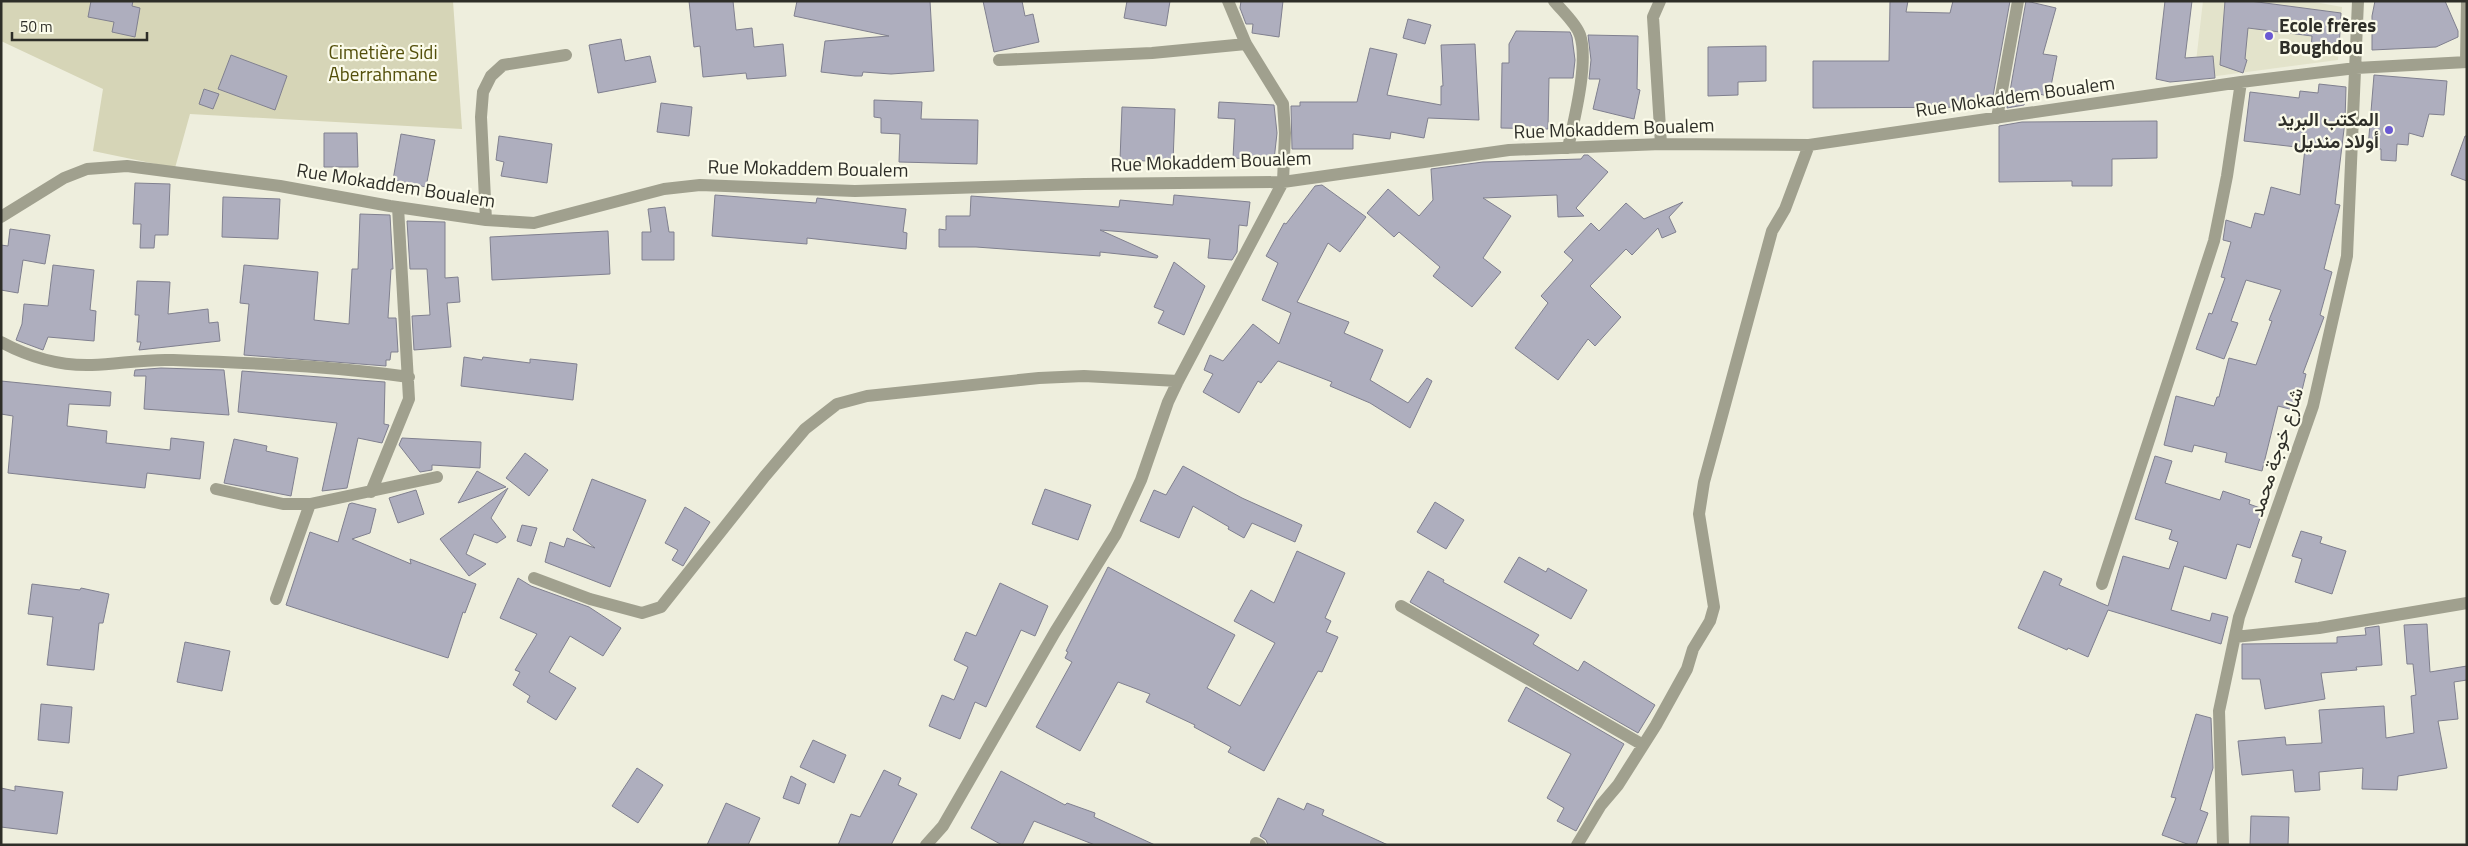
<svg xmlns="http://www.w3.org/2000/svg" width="2468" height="846" font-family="'Titillium Web',Vazirmatn,sans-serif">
	<rect width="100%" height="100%" fill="#eed"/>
	<path fill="#e3e3cb" d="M2203,1H2309L2342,7L2338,60L2194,79Z"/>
	<path fill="#d6d5b7" d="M1,1H453L462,129L190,114L175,168L93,151L103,89L1,41Z"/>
	<path fill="#aeaebe" stroke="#80808f" d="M91,1H133L132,6L140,8L135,37L112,32L114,22L88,17Z
		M689,1H733L736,30L752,28L754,47L783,44L786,76L747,79L746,73L703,77L700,46L694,47Z
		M797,1H930L934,71L891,74L863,72L862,76H855L821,72L825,41L889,36L794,16Z
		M983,1H1022L1025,16L1033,14L1039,42L994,52Z
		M1127,1H1170L1166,26L1124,18Z
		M1241,1H1283L1279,37L1252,33L1253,24H1246L1240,8Z
		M1890,1H1908L1906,12L1950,13L1953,1H2010L1991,107L1813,108V61H1889Z
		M2026,1L2056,8L2043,54L2057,56L2049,96L2027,92L2024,105L2007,108Z
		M2165,1H2192L2185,58L2213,56L2215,78L2170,82L2156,79Z
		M2225,1H2250L2341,13L2339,50H2311L2312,36L2248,28L2245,59L2247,60L2243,73L2220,65Z
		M2375,1H2445L2458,31V37L2436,47L2372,50V16Z
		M1408,19L1431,25L1425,44L1403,38Z
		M1516,31L1570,32L1572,37L1575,60L1573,78H1549L1548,129L1501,128L1502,63H1509V44Z
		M1588,35L1638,36L1637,89L1640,90L1634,119L1593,109L1600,79H1589L1591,60Z
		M621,39L625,61L650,56L656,82L598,93L589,45Z
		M1475,44L1479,120L1428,118L1424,138L1391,132L1390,139L1353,134V149H1292L1291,106H1300V102H1357L1370,48L1397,54L1387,95L1441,105V86H1443L1441,45Z
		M1766,46V81L1738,82V95L1708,96V47Z
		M231,55L287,76L275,110L218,89Z
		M2374,75L2447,81L2444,115L2429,114L2423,137L2409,133L2408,145L2397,144L2396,161L2381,160V149L2368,148Z
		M2319,84L2346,87L2345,121L2335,204L2340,205L2324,269L2332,272L2320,315L2324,317L2303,373L2306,374L2297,411L2278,406L2262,471L2225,462L2227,453L2194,445L2192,452L2164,445L2176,396L2214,406L2217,397H2219L2229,358L2256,365L2272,321L2269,320L2281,290L2246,280L2231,321L2238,323L2224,359L2196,349L2209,313L2212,314L2225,278L2221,277L2231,242L2223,240L2226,220L2251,228L2255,213L2264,215L2271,187L2300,195L2305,148L2244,141L2250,92L2299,98L2300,91L2318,93Z
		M204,89L219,94L213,109L199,104Z
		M874,100L922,102L921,119L978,120L977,164L899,162L900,134L881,133V118L874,117Z
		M1219,102L1274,105L1277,133L1274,160L1233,158L1235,119L1218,118Z
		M661,103L692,107L689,136L657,132Z
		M1122,107L1175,109L1173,162L1120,160Z
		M2157,121V158L2112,159V186H2072V181L1999,182V126L2022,122Z
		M324,133H357L358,167H324Z
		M401,134L435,140L426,187L393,180Z
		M499,136L552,144L547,183L501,176L504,162L496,160Z
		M2465,136H2467V181L2451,175Z
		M1584,155H1588L1608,172L1576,208L1584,216L1558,217L1557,195L1483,198L1511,216L1483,258L1501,272L1472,307L1433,276L1440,267L1399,232L1394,237L1367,213L1388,189L1419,216L1433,200L1431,169L1483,162L1581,159Z
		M135,183L170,184L168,235H155L154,248H140L141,224H133Z
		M1322,185L1366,217L1340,252L1328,243L1297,302L1349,322L1344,333L1383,350L1370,380L1408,403L1427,378L1432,381L1410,428L1370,403L1330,386L1332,382L1278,361L1261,383L1258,381L1239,413L1203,392L1213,374L1204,370L1210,355L1223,361L1253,324L1279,344L1291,313L1262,300L1278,263L1266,256L1284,223L1286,224L1315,186Z
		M715,195L816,203L817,198L906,209L903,232L907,233L906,249L807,238V244L712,236Z
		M1174,195L1250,202L1247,226L1239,225L1237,252L1232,260L1208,258L1210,239L1100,230L1158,256L1157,258L1100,252V256L976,247H939V229L946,230V216H970L971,196L1119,207L1120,200L1173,205Z
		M223,197L280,199L278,239L222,237Z
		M1683,202L1669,217L1676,232L1662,238L1658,228L1632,255L1626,249L1590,286L1621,317L1595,346L1588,339L1558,380L1515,348L1548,303L1541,296L1573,260L1564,252L1591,223L1599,231L1626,203L1644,219Z
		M665,207L669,232H674V260H642V232H651L648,209Z
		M360,214L390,215L393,269H391L388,318H396L398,352H391L390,360H386V366L244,355L249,304L240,303L244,265L318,272L314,320L349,324L352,269H358Z
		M407,221L445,222V278L458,277L460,302L447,303L451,347L414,350L412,316L430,315L427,269H410Z
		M10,229L50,235L45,264L23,260L18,293L1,290V245L8,246Z
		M608,231L610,274L492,280L490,237Z
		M1174,262L1205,286L1184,335L1158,323L1164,311L1154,307Z
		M53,265L94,270L90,310L96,311L94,341L48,337L43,350L16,340L22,324L24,304L48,306Z
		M137,281L170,282L168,314L208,309L209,323L218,322L220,341L139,350L141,342H137L139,315H135Z
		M464,357L482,360L483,357L530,363V359L577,364L573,400L461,386Z
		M161,368L224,370L229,415L144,409L146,376H134L135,370Z
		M242,371L385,382L384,424L389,425L382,443L358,438L347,488L322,491L337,423L238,412Z
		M1,381L111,392L110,406L69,404L67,426L107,431L106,443L170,450L171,438L204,442L200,479L147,473L145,488L8,473L13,416L1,414Z
		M402,438L481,442L480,468L432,465V470L420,472L399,445Z
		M234,439L267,446L266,451L298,458L291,496L224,483Z
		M525,453L548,470L529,496L506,478Z
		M2155,456L2172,461L2165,483L2220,500L2223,491L2250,500L2249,504L2263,509L2250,548L2237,544L2226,579L2184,566L2171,610L2210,621L2212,613L2228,617L2221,644L2108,610L2088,657L2068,648L2067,650L2018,628L2044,571L2062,579L2059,585L2108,606L2123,556L2169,569L2178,542L2169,539L2172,530L2135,519Z
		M1183,466L1242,498L1302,525L1295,542L1252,523L1244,538L1228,529L1229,527L1193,506L1179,538L1140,521L1154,490L1166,495Z
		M477,471L506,487L458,503Z
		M592,479L646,500L610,587L545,562L550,542L564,547L567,538L595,548L573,530Z
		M508,488L491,518L506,537L497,543L474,534L466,554L486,564L469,576L440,539Z
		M1045,489L1091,505L1078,540L1032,524Z
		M416,490L424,514L398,523L389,498Z
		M1435,502L1464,520L1446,549L1417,532Z
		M352,503L376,509L370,533L352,539L411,564L410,559L476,584L465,613L463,612L448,658L286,605L310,532L338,542L349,504Z
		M685,507L710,522L683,566L672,560L678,550L665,543Z
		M522,525L537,528L531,546L517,541Z
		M2301,531L2322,537L2320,543L2346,551L2332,594L2295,582L2302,559L2292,556Z
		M1297,551L1345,573L1325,618L1331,621L1326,632L1338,637L1322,672L1318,671L1264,771L1228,752L1231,747L1194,727L1195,725L1146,702L1150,694L1118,682L1080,751L1036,727L1072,662L1065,658L1068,652L1066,651L1108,567L1235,635L1207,688L1240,706L1275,643L1234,621L1251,590L1274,603Z
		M1519,557L1546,572L1548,568L1587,590L1571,619L1504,582Z
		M1428,571L1444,580L1443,582L1539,635L1533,644L1578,671L1584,661L1655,705L1638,733L1410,602Z
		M518,578L531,586L589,607L621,628L603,656L570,636L549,672L576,688L556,720L527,702L530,696L513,685L520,672L515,670L537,634L500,618Z
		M1000,583L1048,606L1035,636L1021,630L986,707L975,702L960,739L929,726L942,695L954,700L968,667L954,660L966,632L976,636Z
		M32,584L80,590L81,588L109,594L103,623H99L94,670L47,665L53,617L28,614Z
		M2427,624L2430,672L2467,666V680L2454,682L2458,719L2438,721L2447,768L2398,776L2397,790L2362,789L2363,768L2319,772L2320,790L2295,792L2293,770L2242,775L2238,741L2285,737L2286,745L2322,743L2319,710L2384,706L2386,738L2414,733L2411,696L2416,695L2413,664H2407L2404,625Z
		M2379,626L2382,665L2356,667L2357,670L2321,673L2325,699L2265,709L2260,679H2242V644L2337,643V637L2366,635L2365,628Z
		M185,642L230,651L222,691L177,682Z
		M1526,687L1624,744L1576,831L1557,821L1564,808L1547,798L1571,754L1508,721Z
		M41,704L72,707L69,743L38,740Z
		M2196,714L2211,718L2213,768L2200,810L2208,813L2196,845H2190L2162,835L2176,798L2171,797Z
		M813,740L846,755L834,783L800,767Z
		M637,768L663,785L638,823L612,806Z
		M884,770L901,778L898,785L917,794L891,845H838L851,814L860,817Z
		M1001,771L1065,805L1067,803L1095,813L1094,817L1155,845H1095L1034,821L1022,845H1002L971,828Z
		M791,776L806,784L799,804L783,798Z
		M15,786L63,792L57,834L1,827V788L15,791Z
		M1278,798L1304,810L1307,803L1324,810L1322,815L1388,845H1268L1266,840L1260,836Z
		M726,803L760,818L748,845H707Z
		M2251,816L2289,817L2288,845H2250Z"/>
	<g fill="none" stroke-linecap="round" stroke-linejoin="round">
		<path stroke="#a0a08e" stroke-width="12" d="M1554,1C1562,11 1576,23 1580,35C1589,62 1574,120 1568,148
			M1660,1L1653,17L1661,144
			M999,60L1152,53L1246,44
			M2466,62L2467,1
			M1997,118L2018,1
			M1,217L64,178L87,169L127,166L280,186L390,206L486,220L534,223L664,189L700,185L855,191L1084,184L1283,182L1509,150L1661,144L1809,145L2241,82L2356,68L2467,62
			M486,220L481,117L483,92L491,76L503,65L566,55
			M1,342C29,357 60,366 92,365C119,364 144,359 171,360C250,363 331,366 409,377
			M216,489L283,504H310L437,477
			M371,492L409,399L398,207
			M534,578L590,599L642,613L661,607L765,476L805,429L837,404L867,396L1039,378L1084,376L1178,381
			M2102,584L2214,241L2227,176L2241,82
			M276,599L310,504
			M1401,606L1643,745
			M2235,637L2319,628L2467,603
			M1256,843L1260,845
			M926,845L943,826L1055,632L1116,534L1141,480L1168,402L1178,381L1283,182L1285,133L1283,104L1246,44L1228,1
			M1577,845L1601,805L1618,785L1656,725L1687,669L1693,649L1710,621L1714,607L1699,514L1704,482L1772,231L1785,209L1809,145
			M2223,845L2219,711L2239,617L2313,406L2347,256L2358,1"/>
	</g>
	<g fill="#6a59d3" stroke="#fbfbea" stroke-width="2">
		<circle cx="2269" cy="36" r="5"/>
		<circle cx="2389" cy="130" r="5"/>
	</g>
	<g text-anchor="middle" stroke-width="4.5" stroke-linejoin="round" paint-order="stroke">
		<g font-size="19" font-weight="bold" fill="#2e2e28" stroke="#fbfbea" text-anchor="start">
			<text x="2279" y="32">Ecole frères<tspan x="2279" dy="22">Boughdou</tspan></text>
			<text x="2379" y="126" text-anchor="end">المكتب البريد<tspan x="2379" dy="22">أولاد منديل</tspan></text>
		</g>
		<g font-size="19" fill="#534f0a" stroke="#fbfbea">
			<text x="383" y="59">Cimetière Sidi<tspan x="383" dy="22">Aberrahmane</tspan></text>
		</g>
		<g font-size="19" fill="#2e2e28" stroke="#fbfbea">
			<text transform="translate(2015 96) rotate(-8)" y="7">Rue Mokaddem Boualem</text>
			<text transform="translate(1614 128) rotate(-2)" y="7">Rue Mokaddem Boualem</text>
			<text transform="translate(1211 161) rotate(-2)" y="7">Rue Mokaddem Boualem</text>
			<text transform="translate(808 168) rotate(1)" y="7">Rue Mokaddem Boualem</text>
			<text transform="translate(396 185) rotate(9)" y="7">Rue Mokaddem Boualem</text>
			<text transform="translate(2276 452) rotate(-72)" y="7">شارع خوجة محمد</text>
		</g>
	</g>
	<rect width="2468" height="846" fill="none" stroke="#2e2e28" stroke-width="5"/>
	<path d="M12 32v8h135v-8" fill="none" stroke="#2e2e28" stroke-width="2.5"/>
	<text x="20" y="32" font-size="15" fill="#2e2e28" stroke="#fbfbea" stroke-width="4" paint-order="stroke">50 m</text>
</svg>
